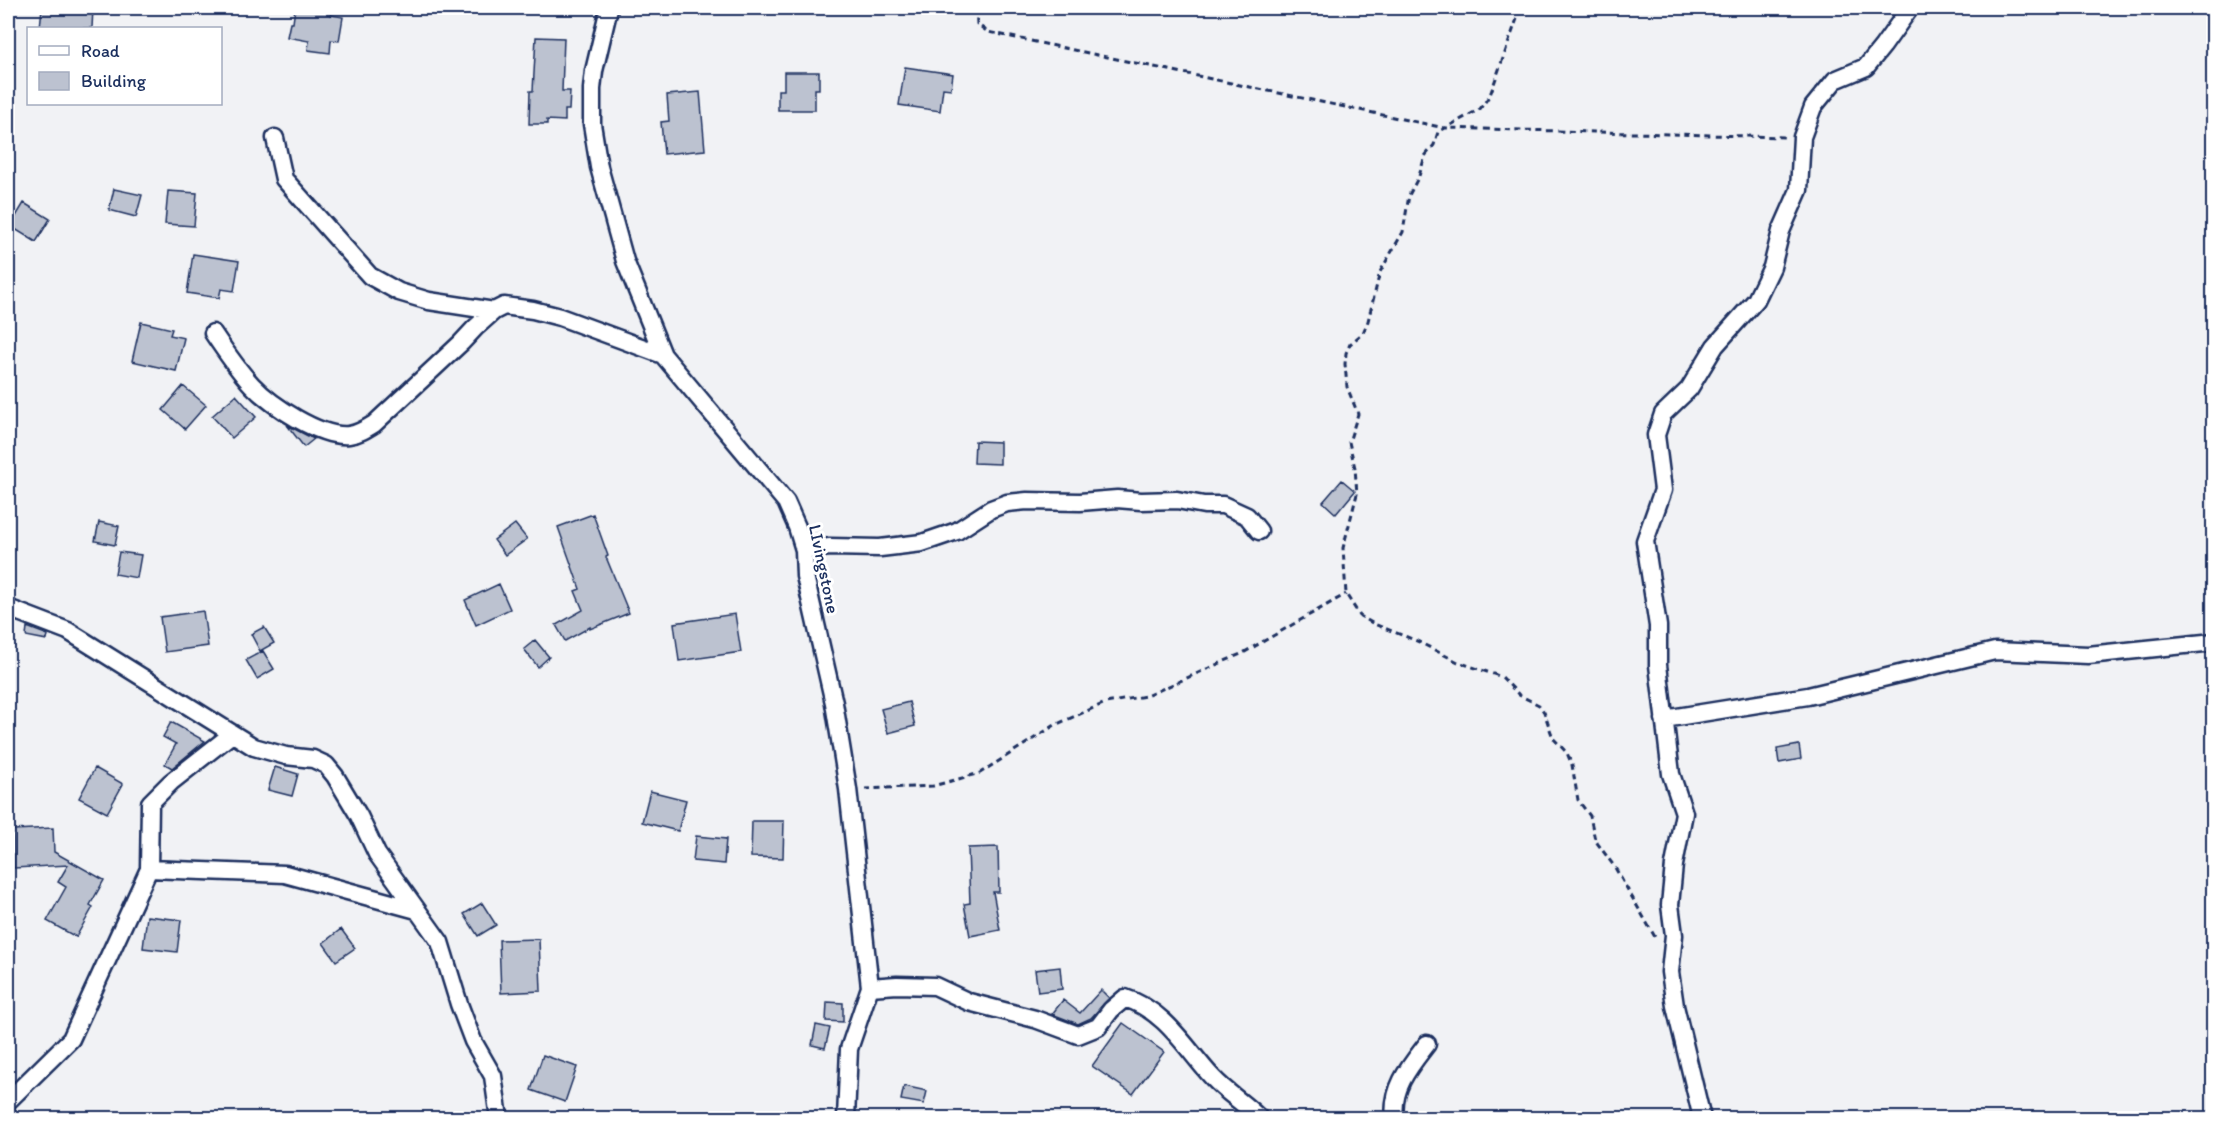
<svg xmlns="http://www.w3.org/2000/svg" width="2221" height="1126" font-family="Itim,sans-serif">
	<rect width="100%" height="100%" fill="#f1f2f5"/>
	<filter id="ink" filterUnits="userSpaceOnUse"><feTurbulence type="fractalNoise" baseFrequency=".0167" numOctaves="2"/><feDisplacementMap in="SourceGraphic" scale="12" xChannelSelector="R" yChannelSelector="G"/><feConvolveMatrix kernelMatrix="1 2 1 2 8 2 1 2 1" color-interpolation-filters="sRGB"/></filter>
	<g filter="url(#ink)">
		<path fill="#bcc2d0" stroke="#1b2f5e" stroke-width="1.5" d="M42,8H93L92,28H40Z
			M295,8H332L331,15L343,17L339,41L331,40L330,53L308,50L309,41L287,37L290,23H293Z
			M536,37L564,38L562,91H570L569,110H565V121L547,120V124H529L530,91H533Z
			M905,67L953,74L951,89L943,88L940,111L899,105Z
			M784,72H819V89H815V110H778V90H784Z
			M700,92L705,150L664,154L661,122L669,121L667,95Z
			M114,189L142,195L136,217L109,210Z
			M168,191L197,193L194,226L165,224Z
			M24,203L50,219L36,242L10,226Z
			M193,254L239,261L234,291L221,289L219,298L187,293Z
			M141,322L172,329L170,335L184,338L176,371L132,361Z
			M183,386L206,405L185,429L163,410Z
			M236,395L256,417L232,438L212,416Z
			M287,425L306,435L314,439L304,447Z
			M975,441L1000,442V464L974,463Z
			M1342,480L1355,491L1336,514L1323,502Z
			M593,514L608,556L606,557L629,613L590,629V627L565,641L556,625L583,610L575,591L580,589L558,527Z
			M99,522L119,526L115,545L95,541Z
			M515,524L527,539L505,555L494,540Z
			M119,552L141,555L137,578L115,574Z
			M499,584L510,609L476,625L465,600Z
			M203,611L208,646L165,652L160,617Z
			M735,614L741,652L679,661L674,623Z
			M27,627L48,635L47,640L26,636Z
			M264,627L274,643L260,651L251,634Z
			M535,640L549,657L538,667L524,649Z
			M263,651L274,669L257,679L246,660Z
			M909,702L915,726L888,733L881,709Z
			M171,722L205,741L172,768L165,764L176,744L163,737Z
			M1799,745L1801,759L1779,763L1777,749Z
			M275,767L298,774L292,796L268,790Z
			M95,768L123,784L107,813L79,798Z
			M650,791L686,800L678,831L642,822Z
			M752,821H784L783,858L751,857Z
			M53,828L54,852L104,880L90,905L93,907L76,937L47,921L66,887L58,882L68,865L14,868L13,830Z
			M696,836L726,839L724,864L693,861Z
			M998,847L999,892H993L1000,930L970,936L964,904L970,903L968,848Z
			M482,903L496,925L478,936L464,914Z
			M147,916L181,920L177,952L143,948Z
			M341,929L355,948L336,961L323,943Z
			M539,939L541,991L501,993L499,940Z
			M1060,967L1062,989L1038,992L1035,970Z
			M1101,990L1109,998L1091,1018L1078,1024L1052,1014L1063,1000L1080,1013Z
			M827,1002L843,1003V1022L826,1021Z
			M1123,1023L1164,1052L1133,1094L1092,1066Z
			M816,1025L830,1028L825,1048L812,1045Z
			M543,1055L577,1067L565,1102L531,1090Z
			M904,1086L927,1091L924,1104L901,1100Z"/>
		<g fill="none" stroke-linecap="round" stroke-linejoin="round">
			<defs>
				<path id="street" d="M609,8L594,71L592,89V124L599,167L625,261L663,355L786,502L797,527L804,550L805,576L834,703L848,789L870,987L849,1049L846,1118
					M275,138L284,179L370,276L399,292L429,301L494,311
					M213,333C225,351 237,369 252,385C271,405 320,438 349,435C358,434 366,429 374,424L461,343L475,328L494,311L504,306L533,310L560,317L663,355
					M804,550L830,547L880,548L922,543L957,531L991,509L1007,503L1027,501L1080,502L1117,499L1141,501L1177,500L1204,505H1223L1247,516L1259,531
					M8,608L68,631L254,747L286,756L313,759L326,765L335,776L359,816L377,854L440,942L459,1004L473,1041L493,1076L499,1118
					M1664,719L1808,696L1995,651L2088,655L2214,642
					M149,869L285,874L417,910
					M870,987L897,985L935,986L969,1002L1035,1019L1078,1035L1098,1027L1111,1010L1125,998C1166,1011 1186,1049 1213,1078C1227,1093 1245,1104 1259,1118
					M8,1101L71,1039L149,869L150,803L171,782L232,734
					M1395,1118C1391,1088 1410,1066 1427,1044
					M1702,1118L1675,1006L1670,972L1674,935L1670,905L1674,865L1684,813L1671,774L1658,665V626L1645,541L1663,490L1656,435L1663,414L1689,389L1715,346L1756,300L1772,267L1781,231L1799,190L1802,137L1813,107L1835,80L1866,67L1883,46L1910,8"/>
			</defs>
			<use href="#street" stroke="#1b2f5e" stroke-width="21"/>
			<path stroke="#1b2f5e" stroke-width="3" stroke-dasharray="6 4.5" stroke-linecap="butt" d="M976,8L977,24L988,32L1445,128L1785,137
				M1518,8V16L1490,95L1480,109L1438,132L1434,145L1425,156L1419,176L1409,195L1403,232L1380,272L1368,321L1363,333L1350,344L1346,353L1345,364L1347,387L1358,414L1349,442L1355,468L1357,494L1343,548L1346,594L1360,616L1374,624L1417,641L1458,662L1502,677L1519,695L1539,705L1544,712L1553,738L1567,753L1572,765L1578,800L1590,816L1595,840L1614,866L1655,937
				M865,789L933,786L980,773L1055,725L1105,703L1146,696L1243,653L1346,594"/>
			<use href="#street" stroke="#fff" stroke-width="16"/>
		</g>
	</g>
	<g text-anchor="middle" stroke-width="6" stroke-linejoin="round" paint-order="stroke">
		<g font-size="18" fill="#1b2f5e" stroke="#fff">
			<text transform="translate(824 569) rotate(78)" y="6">LIvingstone</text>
		</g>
	</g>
	<rect width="2221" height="1126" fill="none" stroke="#fff" stroke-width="30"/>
	<rect x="15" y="15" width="2191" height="1096" fill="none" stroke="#1b2f5e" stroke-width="2" filter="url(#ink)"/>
	<rect x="27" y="27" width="195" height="78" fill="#ffffff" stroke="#a4acbf" stroke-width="1.5"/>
	<rect x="39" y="46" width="30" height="9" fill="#ffffff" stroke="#a4acbf" stroke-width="1.5"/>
	<text x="81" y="57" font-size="18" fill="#1b2f5e">Road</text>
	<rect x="39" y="72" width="30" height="18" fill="#bcc2d0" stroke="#a4acbf" stroke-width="1.5"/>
	<text x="81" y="87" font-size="18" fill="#1b2f5e">Building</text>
</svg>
